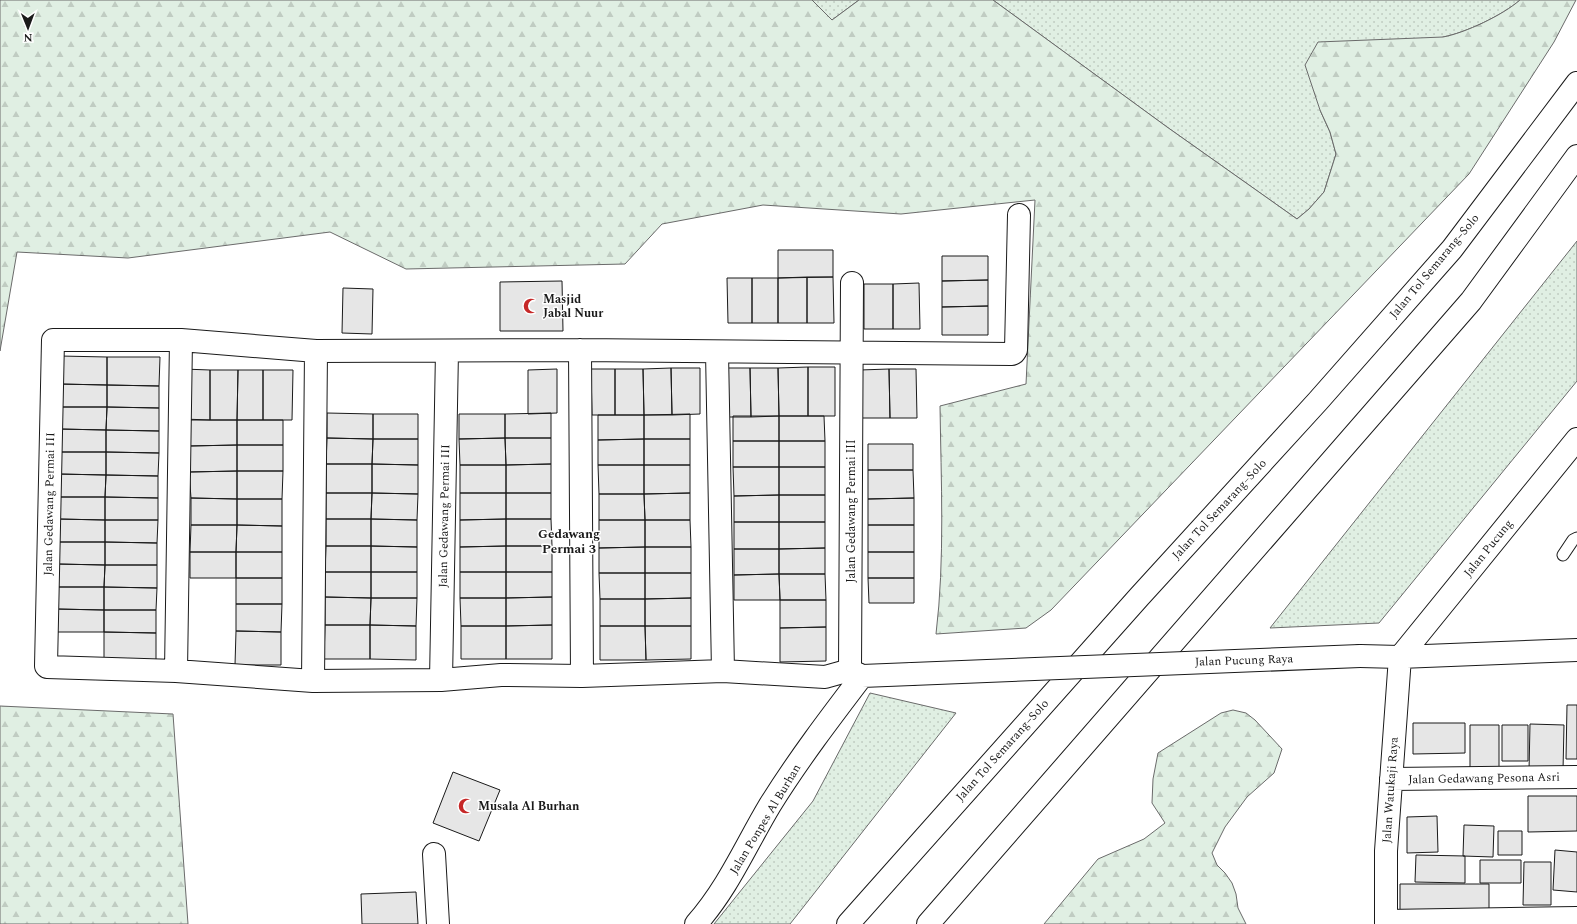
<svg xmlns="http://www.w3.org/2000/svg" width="1577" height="924" font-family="Spectral,serif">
	<defs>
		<pattern id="grass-dots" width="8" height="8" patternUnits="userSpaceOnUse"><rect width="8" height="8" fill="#e0efe3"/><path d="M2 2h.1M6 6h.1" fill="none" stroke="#c0ccc2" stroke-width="1.8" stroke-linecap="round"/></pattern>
		<pattern id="forest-firs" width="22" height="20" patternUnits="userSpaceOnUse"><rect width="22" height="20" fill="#e0efe3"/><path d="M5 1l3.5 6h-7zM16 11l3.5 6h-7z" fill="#c0ccc2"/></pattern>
	</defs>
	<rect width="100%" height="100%" fill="#fff"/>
	<path fill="url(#grass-dots)" stroke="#6a6a6a" d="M812,0H859L832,20Z
		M993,0H1520C1503,15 1465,33 1443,37L1320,110L1330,132L1336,154L1324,192L1309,209L1297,219L1167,127Z
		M1577,241V381L1379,623L1270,628Z
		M870,693L956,713L790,924H714L813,801Z"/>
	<path fill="url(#forest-firs)" stroke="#6a6a6a" d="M0,0H812L832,20L859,0H993L1167,127L1297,219L1309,209L1324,192L1336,154L1330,132L1320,110L1305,65L1318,42L1443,37C1465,33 1503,15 1520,0H1576L1554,42L1469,174L1051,610L1026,628L936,634C945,560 941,480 940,406L1026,384L1035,200L901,214L763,205L662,224L625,264L406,269L330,232L128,258L17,252L0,351Z
		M0,706L173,714L188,924H0Z
		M1233,710L1246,713L1255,720L1282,749L1274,773L1247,797L1225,827L1212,853L1217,865L1225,873L1232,883L1236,894L1238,908L1246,924H1044L1098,859L1144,839L1165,823L1152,803L1153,779L1158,753L1221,713Z"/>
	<path fill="#e6e6e6" stroke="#1a1a1a" d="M778,250H833V277L778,278Z
		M942,256H988V280L942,281Z
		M807,277H833L834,323H807Z
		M807,277V323H778V278Z
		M727,278H752V323H728Z
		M752,278H778V323H752Z
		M988,280V306L942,307V281Z
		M562,281L563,331H500V282Z
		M919,283L920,329H893V284Z
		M864,284H893V329H864Z
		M343,288L373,289L372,334L342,333Z
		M988,306V335H942V307Z
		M60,356L107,357V385L59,384Z
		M107,357H160L159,386L107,385Z
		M808,367H835V416H808Z
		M808,367V416H779L778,368Z
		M671,368H700V414L672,415Z
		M671,368L672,415H644L643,369Z
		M722,368H750L751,417H723Z
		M750,368H778L779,416L751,417Z
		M183,369L210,370V420L183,419Z
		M557,369V413L528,414V370Z
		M591,369H615V415H592Z
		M615,369H643L644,415H615Z
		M889,369L890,418H860V370Z
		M889,369H916L917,418H890Z
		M210,370H238L237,420H210Z
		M238,370H263V420H237Z
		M263,370H293L292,420H263Z
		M59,384L107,385V407H59Z
		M107,385L159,386V408L107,407Z
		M59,407H107L106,430L59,429Z
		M107,407L159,408V431L106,430Z
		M327,413L373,414V439L327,438Z
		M551,413V438H505V414Z
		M373,414H418V439H373Z
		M459,414H505V438L459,439Z
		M690,414V439H644V415Z
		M598,415H644V439L598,440Z
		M733,416H779V441H733Z
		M779,416H824L825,441H779Z
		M187,420H237V445L189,446Z
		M237,420H283V445H237Z
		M59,429L106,430V452H58Z
		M106,430L159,431V453L106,452Z
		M327,438L373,439L372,464H326Z
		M505,438H551V464L506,465Z
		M505,438L506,465H460L459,439Z
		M373,439H418V465L372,464Z
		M644,439V465H598V440Z
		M644,439H690V465H644Z
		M733,441H779V467H733Z
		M779,441H825V467H779Z
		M868,444H913V470H868Z
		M237,445V471L189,472V446Z
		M237,445H283V471H237Z
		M58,452H106V475L58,474Z
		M106,452L159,453L158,476L106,475Z
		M326,464H372V493H326Z
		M372,464L418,465V494L372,493Z
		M551,464V493H506V465Z
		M460,465H506V493H460Z
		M598,465H644V494H599Z
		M644,465H690V493L644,494Z
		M733,467H779V495L734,496Z
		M779,467H825V495H779Z
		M868,470H913L914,498L868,499Z
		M237,471H283L282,499H237Z
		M237,471V499L191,498L189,472Z
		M58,474L106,475L105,497H58Z
		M106,475L158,476V498L105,497Z
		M326,493H372L371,519H326Z
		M372,493L418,494L417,520L371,519Z
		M460,493H506V519L460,520Z
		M506,493H551V519H506Z
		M690,493V520H645L644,494Z
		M599,494H644L645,520H599Z
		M779,495H825V522H779Z
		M779,495V522H734V496Z
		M58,497H105V520L58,519Z
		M105,497L158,498V520H105Z
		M191,498L237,499V525H191Z
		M914,498V525H868V499Z
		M237,499H282V526L237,525Z
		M58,519L105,520V542H57Z
		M326,519H371V546H326Z
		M371,519L417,520V547L371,546Z
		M506,519H551L552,546H506Z
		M506,519V546L460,547V520Z
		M105,520H158L157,543L105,542Z
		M599,520H645V547L599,548Z
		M645,520H690L691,547H645Z
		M734,522H779V549H734Z
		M779,522H825V548L779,549Z
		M191,525H237L236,552H190Z
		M237,525L282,526V552H236Z
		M868,525H914V552H868Z
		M57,542H105V565L57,564Z
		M105,542L157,543V565H105Z
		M326,546H371V572H325Z
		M371,546L417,547V572H371Z
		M506,546H552V572H506Z
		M506,546V572H460V547Z
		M645,547H691V573H645Z
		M645,547V573H599V548Z
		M825,548V574H779V549Z
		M734,549H779V574L734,575Z
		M190,552H236V578H190Z
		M236,552H282V578H236Z
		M868,552H914V578H868Z
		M57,564L105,565L104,587H57Z
		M105,565H157V588L104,587Z
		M325,572H371V598L325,597Z
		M371,572H417V598H371Z
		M460,572H506V598H460Z
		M506,572H552V597L506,598Z
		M599,573H645V599H600Z
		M645,573H691V598L645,599Z
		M779,574H825L826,600H780Z
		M779,574L780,600H734V575Z
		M236,578H282V604H236Z
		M868,578H914V603H869Z
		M57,587H104V610L56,609Z
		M104,587L157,588L156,610H104Z
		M325,597L371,598L370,625H325Z
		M552,597V625L506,626V598Z
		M371,598H417L416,626L370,625Z
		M460,598H506V626H461Z
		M691,598V626H645V599Z
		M600,599H645V626H600Z
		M780,600H826V627L780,628Z
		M236,604H282L281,632L236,631Z
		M56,609L104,610V632H56Z
		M104,610H156V633L104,632Z
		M325,625H370V659H324Z
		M370,625L416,626V660L370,659Z
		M552,625V659H506V626Z
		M461,626H506V659H461Z
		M600,626H645L646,660H600Z
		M645,626H691V659L646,660Z
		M826,627V661L780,662V628Z
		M236,631L281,632V665H235Z
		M104,632L156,633V660L104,659Z
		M1567,705H1577V759H1566Z
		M1413,723H1465V753L1413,754Z
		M1530,724L1564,725L1563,771H1529Z
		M1470,725H1499V770H1470Z
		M1502,725H1528V761H1502Z
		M453,772L500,790L479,841L433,823Z
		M1528,796H1577V831L1528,832Z
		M1437,816L1438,852L1407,853V817Z
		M1464,825L1494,826L1493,857L1463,856Z
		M1498,831H1522V855H1498Z
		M1555,850L1577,852V892L1553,890Z
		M1416,855L1465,856V883L1415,882Z
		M1480,860H1521V883H1480Z
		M1524,862H1551V905H1523Z
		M1400,884H1489V910L1400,911Z
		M416,892L418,924H362L361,894Z"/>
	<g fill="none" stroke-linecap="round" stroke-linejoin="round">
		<defs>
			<path id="lane" d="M1563,555L1573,540L1577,538"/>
			<path id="street" d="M181,340L176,671L313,681
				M580,350L582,676
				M316,351L313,681L441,680
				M447,351L441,680L501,675L582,676L723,671L825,677L850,670L862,676L912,674
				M717,352L723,671
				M1360,656L1400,657L1577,650
				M1400,657L1577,439
				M850,670L852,283
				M176,671L47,667L46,666L53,340H181L316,351L580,350L1012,354L1014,353L1016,350L1019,215
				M1391,779L1577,777
				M434,854L438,924
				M1386,921L1577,918
				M696,924C728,888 746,845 770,805C798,760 830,718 862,676
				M1386,924V851L1400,657"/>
			<path id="highway" d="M848,924L1139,597L1318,401L1452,249L1577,83
				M928,924L1471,301L1577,156"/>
		</defs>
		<use href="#lane" stroke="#1a1a1a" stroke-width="13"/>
		<use href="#street" stroke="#1a1a1a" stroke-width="24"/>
		<use href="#highway" stroke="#1a1a1a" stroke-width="24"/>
		<use href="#lane" stroke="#fff" stroke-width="11"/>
		<use href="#street" stroke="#fff" stroke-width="22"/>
		<use href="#highway" stroke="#fff" stroke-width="22"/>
		<defs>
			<path id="street-bridge" d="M912,674L1360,656"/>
		</defs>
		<use href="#street-bridge" stroke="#1a1a1a" stroke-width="24" stroke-linecap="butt"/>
		<use href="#street-bridge" stroke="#fff" stroke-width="22"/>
	</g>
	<defs>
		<symbol id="mosque-bare" viewBox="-9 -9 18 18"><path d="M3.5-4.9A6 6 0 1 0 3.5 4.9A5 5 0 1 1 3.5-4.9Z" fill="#c62828" stroke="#fff" stroke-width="2.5" paint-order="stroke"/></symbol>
	</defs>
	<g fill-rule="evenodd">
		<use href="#mosque-bare" x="520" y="295" width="22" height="22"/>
		<use href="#mosque-bare" x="455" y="795" width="22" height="22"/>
	</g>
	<g text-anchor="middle" stroke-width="3" stroke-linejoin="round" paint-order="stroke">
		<g font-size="12" fill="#1a1a1a" stroke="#fff">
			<text transform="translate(1434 266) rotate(-50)" y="4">Jalan Tol Semarang–Solo</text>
			<text transform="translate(49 504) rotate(-89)" y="4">Jalan Gedawang Permai III</text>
			<text transform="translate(1219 509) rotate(-47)" y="4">Jalan Tol Semarang–Solo</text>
			<text transform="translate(851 511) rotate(-90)" y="4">Jalan Gedawang Permai III</text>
			<text transform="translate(444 516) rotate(-89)" y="4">Jalan Gedawang Permai III</text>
			<text transform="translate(1488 548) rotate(-51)" y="4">Jalan Pucung</text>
			<text transform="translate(1244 660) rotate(-2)" y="4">Jalan Pucung Raya</text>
			<text transform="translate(1002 750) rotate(-48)" y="4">Jalan Tol Semarang–Solo</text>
			<text transform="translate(1484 778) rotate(-1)" y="4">Jalan Gedawang Pesona Asri</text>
			<text transform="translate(1390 790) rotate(-86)" y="4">Jalan Watukaji Raya</text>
			<text transform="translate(765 819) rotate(-59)" y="4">Jalan Ponpes Al Burhan</text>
		</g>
		<g font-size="12" font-weight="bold" fill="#1a1a1a" stroke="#fff" text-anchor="start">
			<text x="543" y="303">Masjid<tspan x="543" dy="14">Jabal Nuur</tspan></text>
			<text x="478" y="810">Musala Al Burhan</text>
		</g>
		<g font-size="13" font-weight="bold" fill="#1a1a1a" stroke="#fff">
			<text x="569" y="538">Gedawang<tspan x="569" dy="15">Permai 3</tspan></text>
		</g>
	</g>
	<g transform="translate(28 28) rotate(179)" stroke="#ffffff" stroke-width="3" paint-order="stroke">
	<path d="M0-3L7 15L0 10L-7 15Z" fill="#1a1a1a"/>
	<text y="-6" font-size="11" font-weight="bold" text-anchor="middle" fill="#1a1a1a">N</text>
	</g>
</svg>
